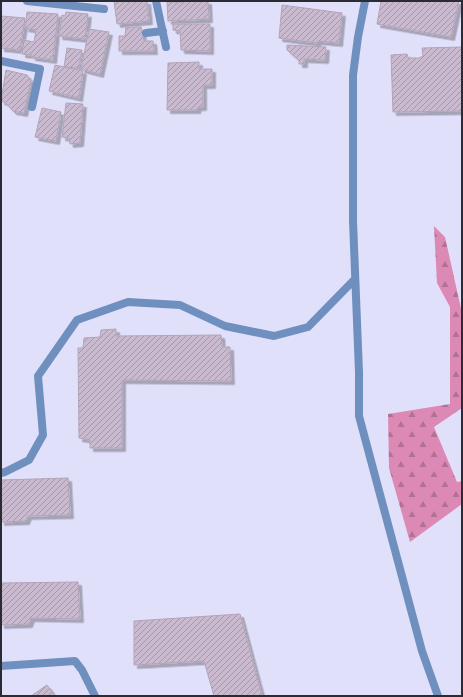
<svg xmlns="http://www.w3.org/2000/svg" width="463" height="697" font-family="'Golos Text',sans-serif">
	<defs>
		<pattern id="forest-firs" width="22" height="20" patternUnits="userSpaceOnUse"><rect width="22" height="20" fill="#dc89b6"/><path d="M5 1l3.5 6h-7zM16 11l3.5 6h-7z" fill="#b37095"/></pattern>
		<pattern id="building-hatch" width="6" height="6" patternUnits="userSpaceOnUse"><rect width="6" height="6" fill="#cabad0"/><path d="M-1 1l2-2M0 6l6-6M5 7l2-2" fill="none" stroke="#a497aa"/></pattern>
		<filter id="shadow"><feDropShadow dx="3.5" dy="3.5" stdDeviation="0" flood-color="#0004"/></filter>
	</defs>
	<rect width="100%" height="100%" fill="#e1e0fa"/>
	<path fill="url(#forest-firs)" d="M434,226L445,237L462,313V408L434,427L457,482L462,481V504L410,542L389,468L388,414L450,404V307L437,283Z"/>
	<path fill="url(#building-hatch)" stroke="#b2a3b8" filter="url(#shadow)" d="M114,1H147L149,21L117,24Z
		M183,1H208L209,19L168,21L167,2H183Z
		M381,1H459L451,37L377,24Z
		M282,5L342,13L339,43L318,41L317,43L279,38Z
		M27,12L58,14L53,60L32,57V55L22,54L24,40L34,42L36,30L25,28Z
		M66,12L88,14L85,39L59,36L62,15L65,16Z
		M1,16L25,18L20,50L1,48Z
		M173,24H210V51L181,50L180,31L173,30Z
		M126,27H141L144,41H153L154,51H119V36H125Z
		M89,29L109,32L100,74L81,69Z
		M287,45L326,47L325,60L304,59V64H299V60L287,50Z
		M462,47V111L393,112L391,55L407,54L408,58H419L423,56L422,48Z
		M67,48L82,50L79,68L64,67Z
		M199,62V69H212V85H203V107H198L197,110H167L168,63Z
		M55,65L83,71L79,98L49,91Z
		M6,70L27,75L31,81L24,113L13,111L6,103L1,101Z
		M66,103L83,104L80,143L70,144L69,138L62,137Z
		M42,108L61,112L56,141L35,137Z
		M116,329V336L221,335L222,347H230L231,381L122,380V448H90V440L79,438L78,348H83L84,338L100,337L101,330Z
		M68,478L70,515L28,516L26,521L1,522V480Z
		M78,582L80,619L31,618L29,624L1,625V583Z
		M240,614L262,696H214L204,661L134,665V621Z
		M47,685L55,696H31Z"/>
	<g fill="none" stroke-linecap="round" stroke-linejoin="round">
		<path stroke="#6f90be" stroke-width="8" d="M27,1L104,9
			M156,1L166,47
			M365,1L358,37L353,75V221L359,372V416L422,651L438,696
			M146,33L163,31
			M1,61L40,69L32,107
			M1,473L5,472L29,460L43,435L38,376L77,320L128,302L180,305L225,326L274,336L308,327L355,279
			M1,666L75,661L82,670L95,696"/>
	</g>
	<rect width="463" height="697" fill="none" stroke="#2b2b34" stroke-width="4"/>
</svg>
